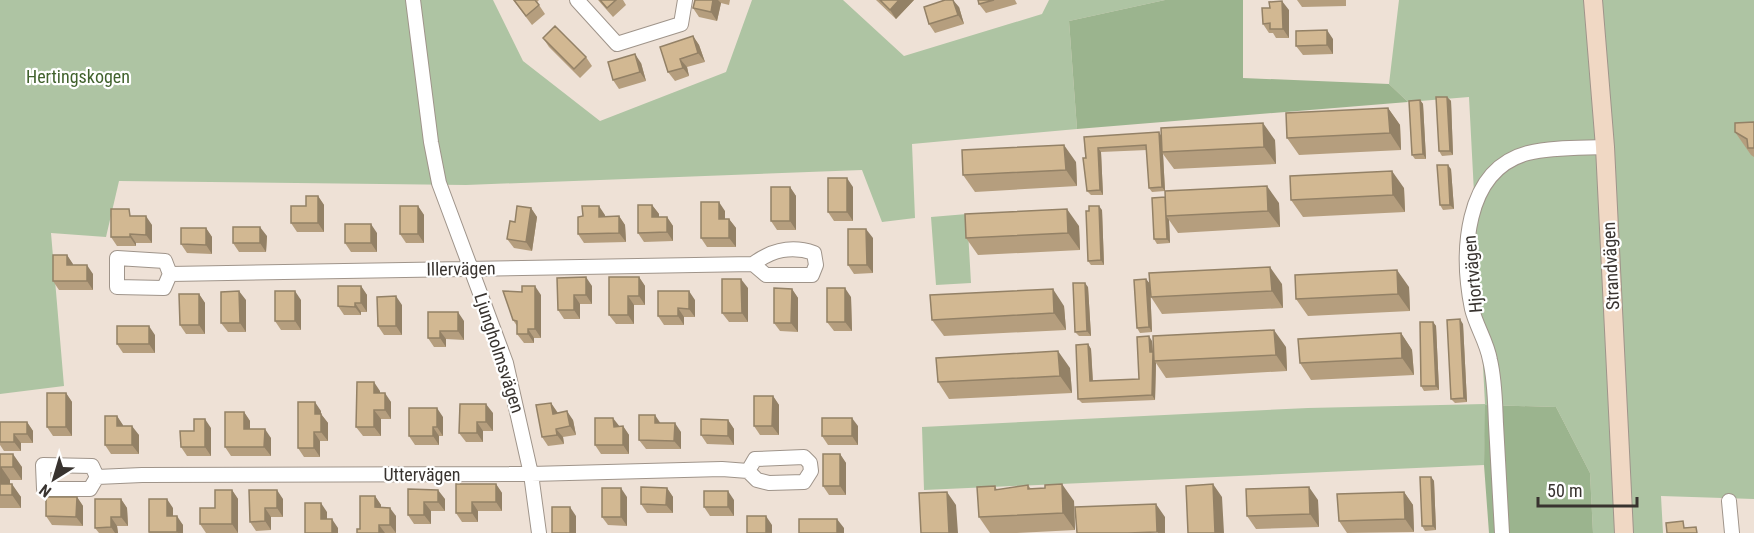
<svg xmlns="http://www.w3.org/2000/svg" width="1754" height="533" font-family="'Roboto Condensed',sans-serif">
	<rect width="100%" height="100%" fill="#eee1d6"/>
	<path fill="#aec4a3" d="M0,0H493L523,61L600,121L726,72L752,0H843L904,56L1042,14L1049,0H1165L1069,21L1077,129L912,144L915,218L882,222L862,170L466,185L119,181L106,237L51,233L64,386L0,394Z
		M1399,0H1754V499L1661,496L1663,533H1593L1590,473L1556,407L1486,405L1484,465L924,490L922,427L1308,408L1485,404L1469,97L1408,102L1389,84Z
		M967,214L971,283L936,285L931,217Z"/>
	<path fill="#9bb48e" d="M1165,0H1243V78L1389,84L1408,102L1077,129L1069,21Z
		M1485,405L1556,407L1590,473L1593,533H1489L1484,465Z"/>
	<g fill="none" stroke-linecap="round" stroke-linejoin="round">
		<defs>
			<path id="street" d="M413,0L431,142L439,183L506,363L531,474L539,533
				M577,0L617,44L681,24L685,0
				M170,274L164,288L117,287V258L165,261L170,274L753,264C772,250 791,245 814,253L816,265L812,275H766L753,264
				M97,477L92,466L43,465L44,489H90L97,477L142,475L531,474L722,469L748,471L757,480L769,483L804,482L811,471L810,463L804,457L755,459L748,471
				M1729,501L1732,533
				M1502,533C1500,497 1498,460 1496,424C1495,403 1495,381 1490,360C1487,342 1476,326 1472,309C1461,255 1463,170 1528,153C1552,147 1580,148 1605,147"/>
			<path id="secondary" d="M1593,0L1605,147L1624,533"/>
		</defs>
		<use href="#street" stroke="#9f948a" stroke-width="16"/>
		<use href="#secondary" stroke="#9f948a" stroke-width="20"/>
		<use href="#street" stroke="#fff" stroke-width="14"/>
		<use href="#secondary" stroke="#f0d8c4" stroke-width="18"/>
	</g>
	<path fill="#b59e7e" d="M513,0H539L537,2L545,14L532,25Z
		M598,0H623L626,5L613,17Z
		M695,0H730L729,5L721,3L717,21L699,17L693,8Z
		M876,0H914L896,19Z
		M978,0H1015L1017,4L986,13L979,4Z
		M1297,0H1346V6L1302,7Z
		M959,7L964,24L935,33L929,24Z
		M1289,10V38H1276L1273,33H1269L1263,24Z
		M693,36L699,45L705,62L687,67L689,76L675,81L668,72Z
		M543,38L586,57L592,66L580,78L549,47Z
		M1333,39V54L1303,55L1296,46Z
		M641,63L646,81L619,89L613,80Z
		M1447,97L1451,101L1453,155L1442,156L1439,151Z
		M1420,100L1423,104L1426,159H1415L1412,155Z
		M1388,108L1400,125L1401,150L1299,155L1287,138Z
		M1754,122V157L1751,155L1735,132Z
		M1161,136L1275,140L1276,164L1174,169L1163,154L1165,191L1279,203L1280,227L1178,233L1169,220L1170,243L1157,244L1154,239L1165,197V191L1152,192L1149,188L1147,150L1101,152L1103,195H1091L1087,191L1084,137Z
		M1076,162L1077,186L975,192L963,175Z
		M1451,169L1454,209L1443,210L1440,205Z
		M790,187L796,196V230H777L771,221Z
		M853,187V221H834L828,212Z
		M1404,188L1405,212L1303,217L1291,200Z
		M318,196L324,205V232H297L291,223L306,206Z
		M652,205L659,214V217H667L673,226V241L644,242L638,233Z
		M418,206L424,215V243H406L400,234Z
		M531,208L537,217L532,251L514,248L507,239L515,222Z
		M1102,210L1104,265H1091L1088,261Z
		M725,211V219H729L736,228V247H707L701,238Z
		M605,215V217L619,216L625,225L626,242L584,243L578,234Z
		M134,216L152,225V243H136V246H117L111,237Z
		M1079,226L1080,250L978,255L966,238Z
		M206,228L212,237V254L187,253L181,244Z
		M377,233V252H351L345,243Z
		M267,236L266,252H239L233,243Z
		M873,238V273L854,274L848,265Z
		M67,255L73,265L93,274V290H59L53,281Z
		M639,277L645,286V305H634V324H616L609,315Z
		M557,278L592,286V304H580V319H564L558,310Z
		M1146,279L1150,284L1152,332L1140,333L1137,328Z
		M1282,284L1283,308L1162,314L1151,297Z
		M361,286L367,295V312H361V315H344L338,306Z
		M1088,287L1091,336H1079L1075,332Z
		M1409,287L1410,311L1308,316L1296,299Z
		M748,288V322H729L722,313Z
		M792,289L798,298V332L780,331L774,323Z
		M522,292L541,295V338H534V343H524L517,334V326L513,320Z
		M199,294L205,303V334H186L180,325Z
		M851,297L852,331H834L827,322Z
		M246,300V332H228L221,323Z
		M301,300V330H281L275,321Z
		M695,300V317H684V325H664L658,316Z
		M402,305V335H384L378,326Z
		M1064,306L1066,330L944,336L932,320Z
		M428,312L464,321V340L446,339V347H434L428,338Z
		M1433,322L1436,326L1439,390L1424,391L1421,386Z
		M1463,324L1467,402L1455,403L1451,399Z
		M1401,333L1412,350L1414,375L1311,380L1300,363Z
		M155,335V353H123L117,344Z
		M1152,341L1153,352L1154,354L1286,347L1287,371L1166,378L1156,363L1155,400L1082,403L1078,399L1088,344L1091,349L1093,381L1139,379Z
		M1070,368L1072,393L949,399L938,382Z
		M380,391V393L391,402V419H381V436H363L356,427Z
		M66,393L72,402V436H53L47,427Z
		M773,396L779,405V435H760L754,426Z
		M551,403L558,413L573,420L576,435L563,437L564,444L548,446L542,437Z
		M460,404L493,413V431H483V442H466L459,433Z
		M321,411V414L328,423V441H320V457H304L298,448Z
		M244,412L250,421V429L271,438V456H231L225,447Z
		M117,416L123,426L139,435V454H111L105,445Z
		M443,417V436H439V445H415L409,436Z
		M728,420L734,429V445L707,444L701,435Z
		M0,422H27L33,431V443H21V451H4L0,445Z
		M660,423L681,432V449H646L639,440Z
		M620,426H623L629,435V454H601L595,445Z
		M858,426V445H828L822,436Z
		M211,428V456H187L181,447L194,431Z
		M0,454L22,467V480H10V484L21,497V508H0Z
		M840,454L846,463V495H829L823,486Z
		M1431,477L1434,481L1436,530L1425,531L1422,526Z
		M496,484L502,493V511H478V522H462L456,513Z
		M1028,485L1031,489L1045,488L1074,501L1075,530L1017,533H990L979,517L995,486L997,490Z
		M667,488L673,497V513H647L641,504Z
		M408,489L445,499V511H431V524H414L408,515Z
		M232,490L238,499V533H206L200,524Z
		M249,490L283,499V517H271V530L256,531L250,522Z
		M1404,492L1413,505L1414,532L1347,533L1339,521Z
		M375,496L381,505V508L396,516V533H357L360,529Z
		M77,497L83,506V526L52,525L46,516Z
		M627,497V526L608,525L602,517Z
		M121,499L127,508L128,526H117L118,533H99L95,528Z
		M734,500V516H710L704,507Z
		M1318,500L1319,527L1256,529L1247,516Z
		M173,508V516L183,525V533H149V532Z"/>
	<path fill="#938166" d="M713,0H718L721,3L717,21L711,12Z
		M899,0H914L896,19L890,10Z
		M953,0L959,7L964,24L958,15Z
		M1282,1L1289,10V38L1283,29Z
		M1327,30L1333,39V54L1327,45Z
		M693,36L699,45L705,62L698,53Z
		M635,54L641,63L646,81L640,72Z
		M680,59L687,67L689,76L683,68Z
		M1447,97L1451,101L1453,155L1450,151Z
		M1420,100L1423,104L1426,159L1423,154Z
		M1388,108L1400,125L1401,150L1390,133Z
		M1263,123L1275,140L1276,164L1264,147Z
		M1159,132L1162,137V152L1163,154L1165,191L1162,187Z
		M1064,145L1076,162L1077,186L1066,170Z
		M1098,148L1101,152L1103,195L1100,190Z
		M1448,165L1451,169L1454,209L1450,205Z
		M1392,171L1404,188L1405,212L1393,195Z
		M847,178L853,187V221L847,212Z
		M1267,186L1279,203L1280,227L1268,211Z
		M790,187L796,196V230L790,221Z
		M318,196L324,205V232L318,223Z
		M1165,197L1166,216L1169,220L1170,243L1167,239Z
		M719,202L725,211V228L719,219Z
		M652,205L659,214V226L652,217Z
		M418,206L424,215V243L418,234Z
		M599,206L605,215L606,226L599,217Z
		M1099,206L1102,210L1104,265L1101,260Z
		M531,208L537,217L532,251L526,242Z
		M1067,209L1079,226L1080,250L1068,233Z
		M146,216L152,225V243L146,235Z
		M619,216L625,225L626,242L619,233Z
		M667,217L673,226V241L667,232Z
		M729,219L736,228V247L729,238Z
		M371,224L377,233V252L371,243Z
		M260,227L267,236L266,252L260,243Z
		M206,228L212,237V254L206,245Z
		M866,229L873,238V273L867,265Z
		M130,234L136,243V246L130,237Z
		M67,255L73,264V274L67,265Z
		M87,265L93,274V290L87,281Z
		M1270,267L1282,284L1283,308L1272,291Z
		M1397,270L1409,287L1410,311L1398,294Z
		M586,277L592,286V304L586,295Z
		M639,277L645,286V305L639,296Z
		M741,279L748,288V322L742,313Z
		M1146,279L1150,284L1152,332L1149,327Z
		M1085,283L1088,287L1091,336L1087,331Z
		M361,286L367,295V312L361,303Z
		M535,286L541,295V338L535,329Z
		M845,288L851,297L852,331L845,322Z
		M792,289L798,298V332L791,323Z
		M1053,289L1064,306L1066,330L1054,313Z
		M239,291L246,300V332L240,323Z
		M295,291L301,300V330L295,321Z
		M689,291L695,300V317L689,309Z
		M199,294L205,303V334L199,325Z
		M574,295L580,304V319L574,310Z
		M396,296L402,305V335L396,326Z
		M628,296L634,305V324L628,315Z
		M355,303L361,312V315L355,307Z
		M678,308L684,317V325L678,316Z
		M458,312L464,321V340L458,331Z
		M1460,319L1463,324L1467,402L1464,398Z
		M1433,322L1436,326L1439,390L1436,386Z
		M149,326L155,335V353L149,344Z
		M528,329L534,338V343L528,334Z
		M1274,330L1286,347L1287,371L1276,355Z
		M440,331L446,339V347L440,338Z
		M1401,333L1412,350L1414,375L1402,358Z
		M1149,336L1152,341L1153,352L1156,357L1154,361L1156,363L1155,400L1152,395Z
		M1088,344L1091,349L1093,386L1090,381Z
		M1058,351L1070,368L1072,393L1060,376Z
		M374,382L380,391V402L374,393Z
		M66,393L72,402V436L66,427Z
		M385,393L391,402V419L385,410Z
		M773,396L779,405V435L772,426Z
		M315,402L321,411V423L315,414Z
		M551,403L557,412L560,423L553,414Z
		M486,404L493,413V431L486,422Z
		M437,408L443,417V436L437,427Z
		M374,410L381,419V436L374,427Z
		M567,411L573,420L576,435L570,426Z
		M244,412L250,421V438L244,429Z
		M321,414L328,423V441L321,432Z
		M655,415L661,424L655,423Z
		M117,416L123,425V435L117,426Z
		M613,418L620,427H614Z
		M852,418L858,426V445L852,436Z
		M205,419L211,428V456L205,447Z
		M728,420L734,429V445L728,436Z
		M27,422L33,431V443L27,434Z
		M477,422L483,431V442L477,433Z
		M675,423L681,432V449L674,441Z
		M132,426L139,435V454L132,445Z
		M623,426L629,435V454L623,445Z
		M433,427L439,436V445L433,436Z
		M265,429L271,438V456L264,447Z
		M556,429L563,437L564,444L557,435Z
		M314,432L320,441V457L314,448Z
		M14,434L21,443V451L14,442Z
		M13,454L22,467V480L13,467Z
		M840,454L846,463V495L840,486Z
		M1,467L10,480V495L1,484Z
		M1431,477L1434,481L1436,530L1433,526Z
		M12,484L21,497V508L12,495Z
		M496,484L502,493V511L496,502Z
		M1062,484L1074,501L1075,530L1063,513Z
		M1213,484L1222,497L1224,533H1215Z
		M1309,487L1318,500L1319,527L1310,514Z
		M621,488L627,497V526L621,517Z
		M667,488L673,497V513L666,505Z
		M232,490L238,499V533L232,524Z
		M277,490L283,499V517L277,508Z
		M438,490L445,499V511L438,502Z
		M728,491L734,500V516L728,507Z
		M947,492L956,505L958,533H949Z
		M1404,492L1413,505L1414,532L1405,519Z
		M375,496L381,505V516L375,507Z
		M77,497L83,506V526L76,517Z
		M121,499L127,508L128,526L121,517Z
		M167,499L173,508V525L167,516Z
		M424,502L431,511V524L424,515Z
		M472,502L478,511V522L472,513Z
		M321,503L327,512V528L321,519Z
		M1156,504L1165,517V533H1158L1157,532Z
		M570,507L576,516V533H570Z
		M265,508L271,517V530L265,521Z
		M390,508L396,516V533L390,525Z
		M177,516L183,525V533H178L177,532Z
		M766,516L772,525V533H766Z
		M111,517L117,526L118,533H115L111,527Z
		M332,519L338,528V533H332Z
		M837,519L844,528V533H837Z
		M379,525L385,533H379Z"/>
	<path fill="#d2b892" stroke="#938166" stroke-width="1.5" d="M514,0H535L539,5L526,16Z
		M600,0H616L607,8Z
		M695,0H713L711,12L693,8Z
		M880,0H899L890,10Z
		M945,0H953L958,15L929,24L924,7Z
		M978,0H994L979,4Z
		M1282,1L1283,29H1270V23L1263,24L1262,8H1270L1269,2Z
		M555,26L586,57L574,69L543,38Z
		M1327,30V45L1296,46V31Z
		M693,36L698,53L680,59L683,68L668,72L660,47Z
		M635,54L640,72L613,80L608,62Z
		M1436,97H1447L1450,151H1439Z
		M1420,100L1423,154L1412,155L1409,101Z
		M1388,108L1390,133L1287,138L1286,113Z
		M1754,122V148H1748L1747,139L1735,132V123Z
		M1263,123L1264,147L1162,152L1161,128Z
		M1159,132L1162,187L1149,188L1146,145L1098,148L1100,190L1087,191L1083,158H1086L1084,137Z
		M1064,145L1066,170L963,175L962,150Z
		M1437,165H1448L1450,205H1440Z
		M1392,171L1393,195L1291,200L1290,176Z
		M828,178H847V212H828Z
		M1267,186L1268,211L1166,216L1165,191Z
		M771,187H790V221H771Z
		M306,196H318V223H291V206H306Z
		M1165,197L1167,239H1154L1152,198Z
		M701,202H719V219H729V238H701Z
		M638,205H652V217H667V232L638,233Z
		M400,206H418V234H400Z
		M517,206L531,208L526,242L507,239L510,221L515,222Z
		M582,206H599V217L619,216V233L578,234V217L583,216Z
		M1089,206H1099L1101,260L1088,261L1086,211H1089Z
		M111,209H129L130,216H146V235L130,234V237H111Z
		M1067,209L1068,233L966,238L965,214Z
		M345,224H371V243H345Z
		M233,227H260V243H233Z
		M181,228H206V245L181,244Z
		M848,229H866L867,265H848Z
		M53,255H67V265H87V281H53Z
		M1270,267L1272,291L1151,297L1149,273Z
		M1397,270L1398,294L1296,299L1295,275Z
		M586,277V295H574V310H558L557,278Z
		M609,277H639V296H628V315H609Z
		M722,279H741L742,313H722Z
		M1146,279L1149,327L1137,328L1134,280Z
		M1073,283H1085L1087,331L1075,332Z
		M338,286H361V303H355V307L338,306Z
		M522,286H535V329H528V334H517V321L513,320L503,291L522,292Z
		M774,288L792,289L791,323H774Z
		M827,288H845V322H827Z
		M1053,289L1054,313L932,320L930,295Z
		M239,291L240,323H221V292Z
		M275,291H295V321H275Z
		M658,291H689V309L678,308V316H658Z
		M179,294H199V325H180Z
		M396,296V326H378L377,297Z
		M428,312H458V331H440V338H428Z
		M1460,319L1464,398L1451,399L1447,320Z
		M1420,322H1433L1436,386H1421Z
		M117,326H149V344H117Z
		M1274,330L1276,355L1154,361L1153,336Z
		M1401,333L1402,358L1300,363L1298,339Z
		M1149,336L1150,352H1153L1152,395L1078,399L1076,345L1088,344L1090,381L1139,379L1137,337Z
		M1058,351L1060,376L938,382L936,358Z
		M357,382H374V393H385V410H374V427H356Z
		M47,393H66V427H47Z
		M754,396H773L772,426H754Z
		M298,402H315V414H321V432H314V448H298Z
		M551,403L553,414L567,411L570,426L556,429L557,435L542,437L536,405Z
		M460,404H486V422H477V433H459Z
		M409,408H437V427H433V436H409Z
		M225,412H244V429H265L264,447H225Z
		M639,415H655V423H675L674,441L639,440Z
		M105,416H117V426H132V445H105Z
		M595,418H613L614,427L623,426V445H595Z
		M822,418H852V436H822Z
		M194,419H205V447H181L180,431H194Z
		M701,419L728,420V436L701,435Z
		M0,422H27V434H14V442H0Z
		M0,454H13V467H1V484H12V495H0Z
		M823,454H840V486H823Z
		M1420,477H1431L1433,526H1422Z
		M456,484H496V502H472V513H456Z
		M1062,484L1063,513L979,517L977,487L995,486V490L1028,485V489L1045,488V485Z
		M1213,484L1215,533H1188L1186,486Z
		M641,487L667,488L666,505L641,504Z
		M1309,487L1310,514L1247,516L1246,489Z
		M602,488H621V517H602Z
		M408,489L438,490V502H424V515H408Z
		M215,490H232V524H200V508H215Z
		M249,490H277V508H265V521L250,522Z
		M704,491H728V507H704Z
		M947,492L949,533H921L919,493Z
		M1404,492L1405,519L1339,521L1337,494Z
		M360,496H375V507L390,508V525H379V533H357V529H360Z
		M46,497H77L76,517L46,516Z
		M95,499H121V517H111V527L95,528Z
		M149,499H167V516H177V532H149Z
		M305,503H321V519H332V533H305Z
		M1156,504L1157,532L1128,533H1077L1075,507Z
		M552,507H570V533H552Z
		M747,516H766V533H747Z
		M799,519H837V533H799Z
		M1683,521L1684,528L1696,527L1697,533H1667L1666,523Z"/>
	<g text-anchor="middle" stroke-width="4.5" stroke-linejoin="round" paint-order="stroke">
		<g font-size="18" fill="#41622d" stroke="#fff">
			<text x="78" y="83">Hertingskogen</text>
		</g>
		<g font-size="18" fill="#38332f" stroke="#fff">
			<text transform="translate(1611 266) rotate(-93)" y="6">Strandvägen</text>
			<text transform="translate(461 269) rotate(-1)" y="6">Illervägen</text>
			<text transform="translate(1473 274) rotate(-95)" y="6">Hjortvägen</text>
			<text transform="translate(499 353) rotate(72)" y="6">Ljungholmsvägen</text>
			<text x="422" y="481">Uttervägen</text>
		</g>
	</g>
	<g transform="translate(54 479) rotate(217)" stroke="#ffffff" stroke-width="4.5" paint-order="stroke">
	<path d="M0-4.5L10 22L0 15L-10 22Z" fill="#38332f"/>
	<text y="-9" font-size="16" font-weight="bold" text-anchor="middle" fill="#38332f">N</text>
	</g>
	<path d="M1538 497v9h99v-9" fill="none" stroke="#38332f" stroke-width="3"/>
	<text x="1547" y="497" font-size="18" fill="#38332f" stroke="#ffffff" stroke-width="4.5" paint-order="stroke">50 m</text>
</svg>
